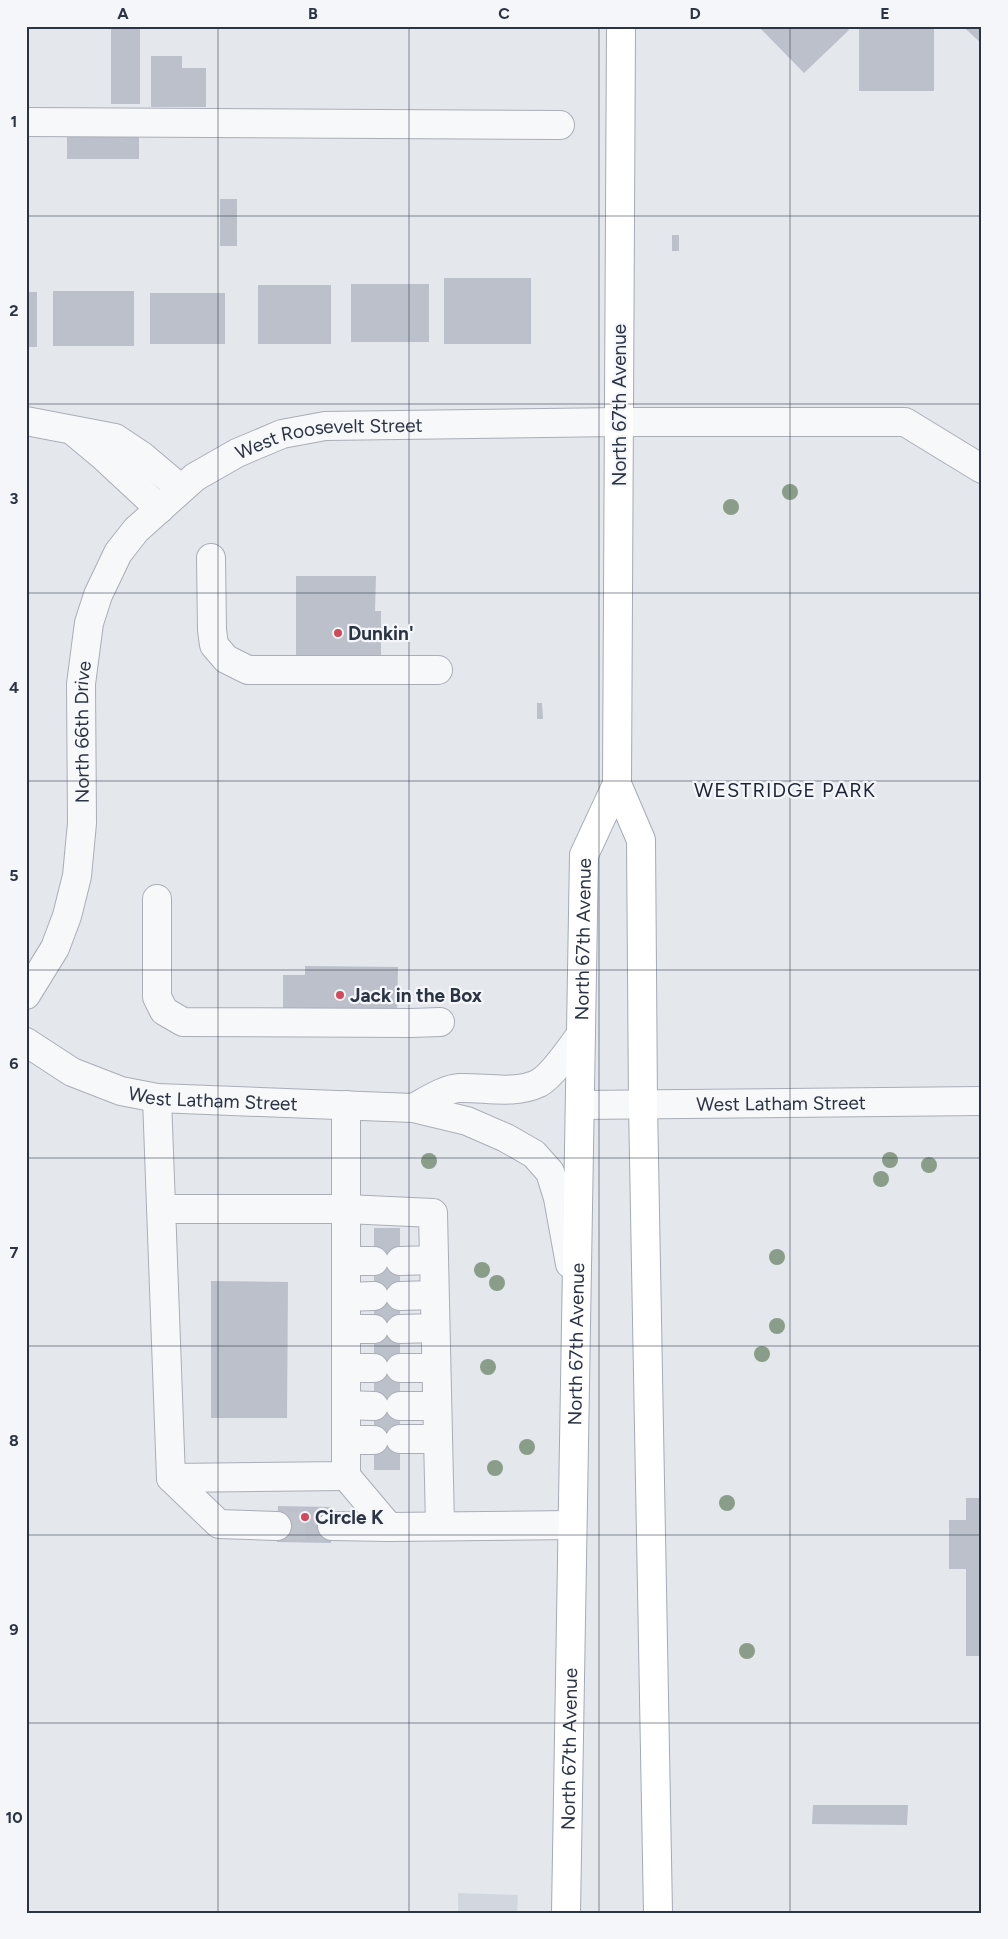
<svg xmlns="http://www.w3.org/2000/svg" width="1008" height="1939" font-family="Figtree,sans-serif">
	<rect width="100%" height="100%" fill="#e4e7ec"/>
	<path fill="#d2d6de" d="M458,1893L518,1895L517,1913H458Z"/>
	<path fill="#bbc0ca" d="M111,26H140V104H111Z
		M758,26H845L849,30L804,73Z
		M962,26H982V44L968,31Z
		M859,28H934V91H859Z
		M151,56H182V68H206V107H151Z
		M67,132H139V159H67Z
		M220,199H237V246H220Z
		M672,235H679V251H672Z
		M444,278H531V344H444Z
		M351,284H429V342H351Z
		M258,285H331V344H258Z
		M53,291H134V346H53Z
		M26,292H37V347H26Z
		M150,293H225V344H150Z
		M296,576H376L375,611H381V657L296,656Z
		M537,703H542L543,719H537Z
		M305,966L398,967L397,1016L283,1015V975H305Z
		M374,1228H400V1470H374Z
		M211,1281L288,1282L287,1418H211Z
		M966,1498H982V1656H966V1569H949V1520H966Z
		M278,1506L332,1507L331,1543L277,1542Z
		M813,1805H908L907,1825L812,1824Z"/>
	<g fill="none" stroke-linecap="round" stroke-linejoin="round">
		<path stroke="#bfc3cb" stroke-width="28" stroke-dasharray="28 14" stroke-linecap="butt" d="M277,1526H332"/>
		<defs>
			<g id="minor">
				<path d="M26,122L560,125"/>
				<path d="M26,421L115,438L142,456L181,489"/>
				<path d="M73,431L103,456L160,509"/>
				<path d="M211,558L212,630L214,645L226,659L248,670H438"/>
				<path d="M157,899V997L164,1011L183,1022L411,1023L440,1022"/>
				<path id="s1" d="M26,995L55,948L67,916L77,876L82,823L81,684L89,623L98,595L109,572L118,553L136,530L195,477L237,453L282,434L325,426L618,422H905L982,469"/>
				<path id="s2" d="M26,1042L72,1072L121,1091L157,1098L413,1108L467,1121L506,1138L534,1154L550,1172L558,1198L570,1264"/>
				<path d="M157,1098L171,1478L346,1476V1105"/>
				<path id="s3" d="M580,1105L982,1101"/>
				<path d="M413,1108C427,1101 444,1089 459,1088C485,1087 514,1095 539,1083C553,1075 571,1048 581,1034"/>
				<path d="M161,1209H346L433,1213L440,1525"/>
				<path d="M346,1261H374"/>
				<path d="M400,1261L434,1260"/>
				<path d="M400,1296L434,1295"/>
				<path d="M346,1297L374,1296"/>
				<path d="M346,1329H374"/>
				<path d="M400,1329L435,1328"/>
				<path d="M346,1368H374"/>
				<path d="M400,1368H436"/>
				<path d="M346,1405L374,1406"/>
				<path d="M400,1406H436"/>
				<path d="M400,1439H437"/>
				<path d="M346,1440H374"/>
				<path d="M346,1476L389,1527L572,1525"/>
				<path d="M171,1478L219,1524L277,1526"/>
				<path d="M332,1526L389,1527"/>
			</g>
			<g id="major">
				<path d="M621,26L617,784L641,840L643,1104L658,1913"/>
				<path id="s4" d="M566,1913L584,855L617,784"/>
			</g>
		</defs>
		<use href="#minor" stroke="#a9aeb7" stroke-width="30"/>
		<use href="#major" stroke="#a3abb8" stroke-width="30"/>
		<use href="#minor" stroke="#f7f8fa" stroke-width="28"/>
		<use href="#major" stroke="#fff" stroke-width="28"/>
	</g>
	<g fill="#899d89">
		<circle cx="790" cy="492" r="8"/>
		<circle cx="731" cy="507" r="8"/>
		<circle cx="890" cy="1160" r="8"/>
		<circle cx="429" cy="1161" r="8"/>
		<circle cx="929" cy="1165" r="8"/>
		<circle cx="881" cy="1179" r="8"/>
		<circle cx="777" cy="1257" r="8"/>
		<circle cx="482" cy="1270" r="8"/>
		<circle cx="497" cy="1283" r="8"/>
		<circle cx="777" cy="1326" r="8"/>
		<circle cx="762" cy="1354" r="8"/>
		<circle cx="488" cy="1367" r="8"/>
		<circle cx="527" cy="1447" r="8"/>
		<circle cx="495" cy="1468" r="8"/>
		<circle cx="727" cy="1503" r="8"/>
		<circle cx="747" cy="1651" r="8"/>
	</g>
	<path fill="none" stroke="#2b3445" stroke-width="1" stroke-opacity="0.55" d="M218,26V1913M409,26V1913M599,26V1913M790,26V1913M26,216H982M26,404H982M26,593H982M26,781H982M26,970H982M26,1158H982M26,1346H982M26,1535H982M26,1723H982"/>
	<g fill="#d1495b" stroke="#f4f6f9" stroke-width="2">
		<circle cx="338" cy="633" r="5"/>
		<circle cx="340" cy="995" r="5"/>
		<circle cx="305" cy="1517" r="5"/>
	</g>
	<g text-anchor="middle" stroke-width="4.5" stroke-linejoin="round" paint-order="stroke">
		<g font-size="19" fill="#2b3445" stroke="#f4f6f9">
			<text transform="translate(619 405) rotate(-90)" y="7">North 67th Avenue</text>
			<text dy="7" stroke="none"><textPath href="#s1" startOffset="712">West Roosevelt Street</textPath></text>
			<text dy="7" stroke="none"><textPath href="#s1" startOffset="275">North 66th Drive</textPath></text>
			<text dy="7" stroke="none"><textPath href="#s4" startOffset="974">North 67th Avenue</textPath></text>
			<text dy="7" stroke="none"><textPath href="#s2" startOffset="200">West Latham Street</textPath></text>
			<text dy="7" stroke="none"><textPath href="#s3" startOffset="201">West Latham Street</textPath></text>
			<text dy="7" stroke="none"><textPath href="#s4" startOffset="569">North 67th Avenue</textPath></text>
			<text dy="7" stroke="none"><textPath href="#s4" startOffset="164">North 67th Avenue</textPath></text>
		</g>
		<g font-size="19" font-weight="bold" fill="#2b3445" stroke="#f4f6f9" text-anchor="start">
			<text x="348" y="640">Dunkin'</text>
			<text x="350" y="1002">Jack in the Box</text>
			<text x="315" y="1524">Circle K</text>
		</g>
		<g font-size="20" letter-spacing="1" fill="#1d2536" stroke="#f4f6f9">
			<text x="785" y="797">WESTRIDGE PARK</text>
		</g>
	</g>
	<rect width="1008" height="1939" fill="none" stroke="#f4f6f9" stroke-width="55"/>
	<rect x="28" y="28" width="952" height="1884" fill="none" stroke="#2b3445" stroke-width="2"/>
	<g font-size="16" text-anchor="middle" font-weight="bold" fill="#2b3445">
		<text x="123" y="19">A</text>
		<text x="313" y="19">B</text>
		<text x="504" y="19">C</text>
		<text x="695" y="19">D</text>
		<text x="885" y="19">E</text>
		<text x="14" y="127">1</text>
		<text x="14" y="316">2</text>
		<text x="14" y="504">3</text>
		<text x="14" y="693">4</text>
		<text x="14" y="881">5</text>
		<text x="14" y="1069">6</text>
		<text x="14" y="1258">7</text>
		<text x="14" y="1446">8</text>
		<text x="14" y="1635">9</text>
		<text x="14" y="1823">10</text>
	</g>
</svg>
